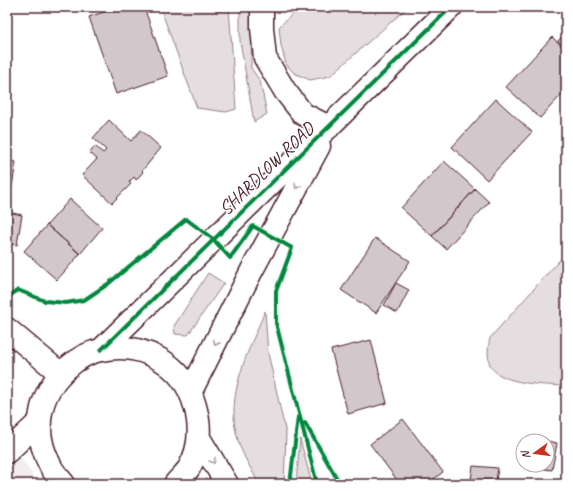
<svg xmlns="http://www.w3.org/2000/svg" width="573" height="491" font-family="Caveat,sans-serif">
	<rect width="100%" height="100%" fill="#fff"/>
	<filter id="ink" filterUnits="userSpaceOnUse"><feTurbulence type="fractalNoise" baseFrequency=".025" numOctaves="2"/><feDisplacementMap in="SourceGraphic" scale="8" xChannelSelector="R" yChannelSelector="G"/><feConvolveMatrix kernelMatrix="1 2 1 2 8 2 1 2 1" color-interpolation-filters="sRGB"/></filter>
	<g filter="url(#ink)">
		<path fill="#f2eeef" d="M7,436L38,484H7Z"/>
		<path fill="#e5dee0" stroke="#987e86" d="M160,7H229L236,109L226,112L197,108Z
			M240,7H252L251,68L260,81L267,114L254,122L240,41Z
			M300,7H408L330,76L310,80L294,73L286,64L281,46L279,27Z
			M566,253V386C547,385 499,385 490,365C487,356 488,347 490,338Z
			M208,273L224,283L188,335L175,334L174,326Z
			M265,311L268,353L286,434L284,484H259C252,470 242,455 238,440C224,397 249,350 265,311Z
			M300,439L312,484H296Z"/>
		<path fill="#d2c7cb" stroke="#4a1f2b" d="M118,7H144L168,76L116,94L89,17Z
			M566,32V49L558,41Z
			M552,37L566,50V90L540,118L506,87Z
			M496,99L532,132L487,180L452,147Z
			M109,120L131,141L141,130L161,148L142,171L143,172L136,180L134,177L129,182L131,184L112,203L82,175L97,159L90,153L95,146L103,153L106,150L93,138Z
			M7,160L16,162L10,199L7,198Z
			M444,161L475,189L432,236L401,208Z
			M475,189L489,202L446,249L432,236Z
			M70,199L102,228L80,254L47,225Z
			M8,212L22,215L17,245L7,243Z
			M47,225L80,254L57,280L24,251Z
			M375,238L410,261L376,313L341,290Z
			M396,283L409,290L397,313L384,305Z
			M371,340L387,403L348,414L331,350Z
			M403,419L443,472L427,484H400L370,444Z
			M547,441L557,443L552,470L537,468L538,465H547Z
			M473,466L498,468L496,481L471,479Z
			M457,479L503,484H457Z"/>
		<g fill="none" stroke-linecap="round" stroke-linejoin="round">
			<defs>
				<path id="street" d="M7,329L61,374"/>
				<path id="secondary" d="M262,7V28L265,58L285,91L303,114L329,127
					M101,350L451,7
					M191,391L252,270L319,146"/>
				<path id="highway" d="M199,438L227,484
					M7,452L39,422
					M64,484C60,479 54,473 51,467C32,432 37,395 67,368C76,360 89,352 101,350C144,341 184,365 195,406C201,427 200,449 189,468C185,474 179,479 175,484"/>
			</defs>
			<use href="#street" stroke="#4a1f2b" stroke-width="25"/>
			<use href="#secondary" stroke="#4a1f2b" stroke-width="25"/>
			<use href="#highway" stroke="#4a1f2b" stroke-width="25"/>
			<use href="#street" stroke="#fff" stroke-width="22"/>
			<use href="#secondary" stroke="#fff" stroke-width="22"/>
			<use href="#highway" stroke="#fff" stroke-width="22"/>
			<defs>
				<path id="cycleway" d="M7,298L18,290L45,301L66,303L84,300L108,284L186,219L213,239L230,258L253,226L292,248L276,291V323L317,484
					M101,350L451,7
					M305,423L340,484
					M290,484L298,417"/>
			</defs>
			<use href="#cycleway" stroke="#fff" stroke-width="6"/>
			<use href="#cycleway" stroke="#00873e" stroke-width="4"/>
		</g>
		<defs><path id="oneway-chevron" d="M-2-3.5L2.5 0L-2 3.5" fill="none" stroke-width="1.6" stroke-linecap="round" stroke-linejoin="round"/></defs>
		<g stroke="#ae9aa0">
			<use href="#oneway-chevron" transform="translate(297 186) rotate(119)"/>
			<use href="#oneway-chevron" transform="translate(216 343) rotate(117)"/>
			<use href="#oneway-chevron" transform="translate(213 461) rotate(59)"/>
		</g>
	</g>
	<g text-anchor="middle" stroke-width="3" stroke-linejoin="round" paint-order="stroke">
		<g font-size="19" fill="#4a1f2b" stroke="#fff">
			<text transform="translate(266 168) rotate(-44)" y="7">SHARDLOW ROAD</text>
		</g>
	</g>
	<rect width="573" height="491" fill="none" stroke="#fff" stroke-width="24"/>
	<rect x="12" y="12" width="549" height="467" fill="none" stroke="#4a1f2b" stroke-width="1.5" filter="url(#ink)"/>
	<g transform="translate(535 453) rotate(256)"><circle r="19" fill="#ffffff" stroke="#b7a5aa"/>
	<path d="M0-3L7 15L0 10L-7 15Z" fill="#c8321e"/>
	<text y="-6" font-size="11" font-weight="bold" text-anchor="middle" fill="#4a1f2b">N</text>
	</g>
</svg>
